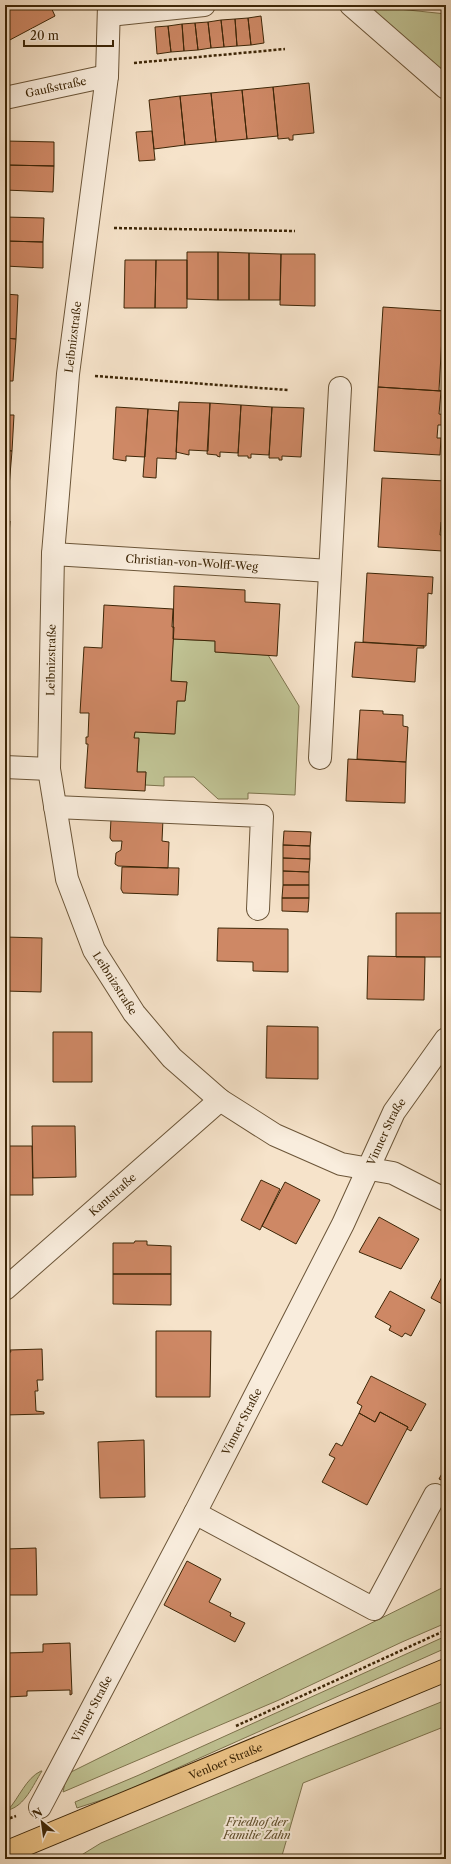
<svg xmlns="http://www.w3.org/2000/svg" width="451" height="1864" font-family="'Libre Caslon Text',serif">
	<rect width="100%" height="100%" fill="#f6e3ca"/>
	<filter id="stains"><feTurbulence type="fractalNoise" baseFrequency=".005" numOctaves="4"/><feColorMatrix values="0 0 0 0 .2 0 0 0 0 .09 0 0 0 0 .02 0 0 0 .5 -.17"/></filter>
	<radialGradient id="worn" r=".72"><stop offset=".6" stop-color="#630" stop-opacity="0"/><stop offset="1" stop-color="#630" stop-opacity=".3"/></radialGradient>
	<path fill="#c0c394" stroke="#7e744e" d="M361,5L446,14V78Z
		M173,639L215,641V652L268,655L299,706L295,795L248,793V799H218L194,777H164V786L145,785L146,772H137L139,739L134,738L135,732L174,734L177,701H185L187,682L171,681Z
		M446,1586V1623L402,1642L279,1700L63,1792L67,1774Z
		M446,1636V1648L117,1795L77,1808L75,1802L139,1775Z
		M446,1700V1726L303,1783L281,1859H75L101,1843L305,1757Z
		M41,1771H42C33,1785 25,1806 8,1810C19,1798 26,1778 41,1771Z"/>
	<path fill="#ce8865" stroke="#3d2607" d="M5,5H50L55,16L6,42Z
		M261,16L264,43L251,45L248,18Z
		M248,18L251,45L237,46L235,19Z
		M235,19L237,46L224,47L221,20Z
		M221,20L224,47L211,48L208,22Z
		M208,22L211,48L198,50L195,23Z
		M195,23L198,50L184,51L182,24Z
		M182,24L184,51L171,52L168,26Z
		M168,26L171,52L157,54L155,27Z
		M309,83L314,133L293,135V140H289V138L278,139L273,87Z
		M273,87L278,136L247,139L242,90Z
		M242,90L247,139L216,142L211,93Z
		M211,93L216,142L185,145L180,96Z
		M180,96L185,145L154,149L149,100Z
		M152,131L155,160L139,161L136,132Z
		M5,141L54,142V166L5,165Z
		M5,165L54,166L53,192L5,190Z
		M5,217L44,218L43,242L5,241Z
		M5,241L43,242V268L5,266Z
		M187,252H218V300L187,299Z
		M218,252L249,253V300H218Z
		M249,253L281,254L280,300H249Z
		M281,254H315V306L280,305Z
		M125,260H156L155,308H124Z
		M156,260H187V308H155Z
		M5,294L18,295L16,339L5,338Z
		M383,307L445,311V319H443L439,390L441,391L378,387Z
		M5,338L16,339L13,381H5Z
		M378,387L441,391L439,414L446,415L445,425H438L437,438H441L440,455L374,451Z
		M179,402L210,403L208,451L189,450V455L176,452Z
		M210,403L241,405L238,453L220,452V457L217,456V455L207,454Z
		M241,405L272,407L269,455L251,454V458H248V456H238Z
		M116,407L148,409L145,457L126,456V461L113,459Z
		M272,407L304,408L301,457L282,456V460H279V458H269Z
		M148,409L178,411L176,459L157,458L156,478L143,477Z
		M5,415H14L12,451L5,450Z
		M5,450L12,451L9,487L5,486Z
		M382,478L446,481V498H442V511H446V522H441L440,535H445L443,551L378,547Z
		M5,521H10L7,564H5Z
		M367,573L433,577L432,594L428,593L426,646L363,642Z
		M174,586L245,590V602L280,604L277,656L215,652V641L173,639Z
		M104,605L173,609L172,627H174L171,681L187,682L185,701H177L175,734L135,732L134,738H139L137,772H146L145,791L85,788L88,744H86V737H88L89,713H80L84,647L102,648Z
		M355,642L424,646V648H417L415,682L352,677Z
		M360,710L383,711V714L403,715V726L408,727L406,762L357,759Z
		M348,759L406,762L405,803L346,801Z
		M111,819H163L162,841L169,842L168,868L118,866L115,864L116,853L121,850L122,841H112L110,838Z
		M284,831L311,832L310,846L283,845Z
		M283,845L310,846V859L283,858Z
		M283,858L310,859L309,872L283,871Z
		M122,867L179,868L178,895L123,893L121,889Z
		M283,871L309,872V885H283Z
		M283,885H309V898H282Z
		M282,898H309L308,912L282,911Z
		M396,913H446V957H396Z
		M218,928L288,929V972L253,971V962L217,961Z
		M5,937L42,938L41,992L5,991Z
		M368,956L425,957L424,1000L367,999Z
		M267,1026L318,1027V1079L266,1078Z
		M53,1032H92V1082H53Z
		M32,1126H75L76,1177L33,1178Z
		M5,1146H32L33,1195H5Z
		M261,1180L280,1189L260,1230L241,1220Z
		M285,1182L320,1200L296,1244L262,1226Z
		M379,1217L419,1239L401,1269L359,1252Z
		M135,1241H147V1245L171,1246V1274H113V1243H134Z
		M446,1269V1306L431,1298Z
		M113,1274H171V1305L113,1304Z
		M390,1291L425,1310L411,1336L405,1333L402,1337L389,1330L391,1326L375,1317Z
		M156,1331H211L210,1397H156Z
		M42,1349L43,1380H37L38,1391H35L36,1411L44,1412V1414L5,1415V1352H11L10,1350Z
		M371,1376L426,1404L411,1431L407,1429L408,1427L380,1412L375,1422L359,1413L362,1406L357,1403Z
		M380,1412L408,1427L367,1505L322,1482L335,1458L329,1455L336,1443L342,1446L359,1413L375,1422Z
		M144,1440L145,1497L100,1498L98,1442Z
		M446,1466V1482L439,1479Z
		M36,1548L37,1595H7L6,1549Z
		M187,1561L221,1579L209,1602L231,1613L230,1616L245,1623L235,1642L164,1605Z
		M70,1643L72,1694L70,1695V1690L27,1691V1696L7,1697L6,1653L43,1652V1644Z"/>
	<g fill="none" stroke-linecap="round" stroke-linejoin="round">
		<defs>
			<g id="minor">
				<path id="s1" d="M109,5L107,76L68,374L53,554L49,769L67,879L94,950L134,1013L172,1058L220,1100L275,1135L341,1164L393,1173L446,1200"/>
				<path d="M351,5L446,88"/>
				<path d="M109,15L204,5"/>
				<path id="s2" d="M5,98L107,76"/>
				<path id="s3" d="M53,554L330,571"/>
				<path d="M320,758L340,388"/>
				<path d="M5,767L49,769"/>
				<path d="M55,807L262,816L258,909"/>
				<path id="s4" d="M5,1289L220,1100"/>
				<path d="M195,1513L374,1609L435,1495"/>
				<path id="s5" d="M40,1807L195,1513L343,1224L394,1112L446,1039"/>
			</g>
			<g id="major">
				<path id="s6" d="M5,1853L446,1670"/>
			</g>
		</defs>
		<use href="#minor" stroke="#6b5538" stroke-width="24"/>
		<use href="#major" stroke="#3d2607" stroke-width="24"/>
		<path stroke="#3d2607" stroke-width="2.5" stroke-dasharray="3 2" stroke-linecap="butt" d="M134,63L285,49
			M114,228L295,231
			M95,376L288,390
			M236,1726L446,1630
			M5,1820L16,1816"/>
		<use href="#minor" stroke="#f9eddd" stroke-width="22"/>
		<use href="#major" stroke="#ebc285" stroke-width="22"/>
	</g>
	<g text-anchor="middle" stroke-width="4" stroke-linejoin="round" paint-order="stroke">
		<g font-size="11" fill="#3d2607" stroke="#f9eddd">
			<text dy="4" stroke="none"><textPath href="#s2" startOffset="52">Gaußstraße</textPath></text>
			<text transform="translate(73 337) rotate(-83)" y="4">Leibnizstraße</text>
			<text dy="4" stroke="none"><textPath href="#s3" startOffset="139">Christian-von-Wolff-Weg</textPath></text>
			<text transform="translate(51 660) rotate(-89)" y="4">Leibnizstraße</text>
			<text dy="4" stroke="none"><textPath href="#s1" startOffset="994">Leibnizstraße</textPath></text>
			<text dy="4" stroke="none"><textPath href="#s5" startOffset="759">Vinner Straße</textPath></text>
			<text dy="4" stroke="none"><textPath href="#s4" startOffset="143">Kantstraße</textPath></text>
			<text dy="4" stroke="none"><textPath href="#s5" startOffset="435">Vinner Straße</textPath></text>
			<text dy="4" stroke="none"><textPath href="#s5" startOffset="111">Vinner Straße</textPath></text>
			<text dy="4" stroke="none"><textPath href="#s6" startOffset="239">Venloer Straße</textPath></text>
		</g>
		<g font-size="11" font-style="italic" fill="#5e4d2a" stroke="#f9eddd">
			<text x="257" y="1826">Friedhof der<tspan x="257" dy="13">Familie Zahn</tspan></text>
		</g>
	</g>
	<rect width="451" height="1864" fill="none" stroke="#f6e3ca" stroke-width="20"/>
	<rect x="6" y="6" width="439" height="1852" fill="none" stroke="#3d2607" stroke-width="2"/>
	<rect x="10" y="10" width="431" height="1844" fill="none" stroke="#3d2607"/>
	<g transform="translate(42 1822) rotate(331)" stroke="#f9eddd" stroke-width="3" paint-order="stroke">
	<path d="M0-3L7 15L0 10L-7 15Z" fill="#3d2607"/>
	<text y="-6" font-size="11" font-weight="bold" text-anchor="middle" fill="#3d2607">N</text>
	</g>
	<path d="M24 40v6h89v-6" fill="none" stroke="#3d2607" stroke-width="2"/>
	<text x="30" y="40" font-size="12" fill="#3d2607" stroke="#f9eddd" stroke-width="3" paint-order="stroke">20 m</text>
	<rect width="100%" height="100%" filter="url(#stains)"/>
	<rect width="100%" height="100%" fill="url(#worn)"/>
</svg>
